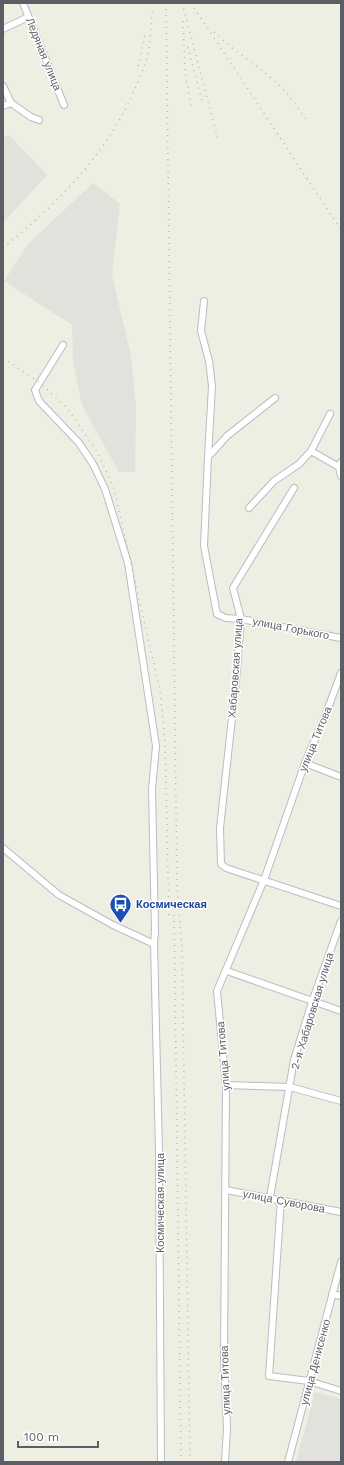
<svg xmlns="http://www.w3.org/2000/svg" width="344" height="1465" font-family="'Work Sans',sans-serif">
	<rect width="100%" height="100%" fill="#efeee3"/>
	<path fill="#e2e1db" d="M8,134L47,175L3,223V139Z
		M93,183L120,204L112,275L131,356L136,407L135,472H119L82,405L73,362L72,325L4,281L29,243Z
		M315,1392L341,1399V1462H296Z"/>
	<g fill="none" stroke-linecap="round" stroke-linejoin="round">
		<defs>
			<path id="minor" d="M23,3L64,105
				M3,29L28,17
				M3,86L11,103L3,106
				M11,103L31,117L39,120
				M204,301L201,331L209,361L212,386L208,457
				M63,345L35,390L39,401L79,443L93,464L105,489L128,563L156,746L152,789L155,931L154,944L159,1152L161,1462
				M275,398L227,436L208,457L204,546L217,614L226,618L241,619L341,638
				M311,451L339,467
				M341,462L339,467L341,476
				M294,488L233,588L241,619L236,681L220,828L221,864L226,868L341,906
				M249,508L274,481L299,464L311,451L330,414
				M305,763L341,777
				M3,848L59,895L113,925L154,944
				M227,971L341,1011
				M226,1085L290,1087L341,1101
				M226,1190L341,1212
				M270,1197L294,1060L312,1002L341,921
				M281,1199L269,1376L309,1381L341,1391
				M332,1294L341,1296
				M225,1462L227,1428L224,1358L226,1085L217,991L264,880L305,763L327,711L341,673
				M288,1462L341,1262"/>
		</defs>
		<use href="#minor" stroke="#bbbcc3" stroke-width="8"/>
		<use href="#minor" stroke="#fff" stroke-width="6"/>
		<path stroke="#b6b7b8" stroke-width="1.5" stroke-dasharray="1 5" stroke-linecap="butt" d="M166,3L177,886L182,948L190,1462
			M182,3L218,139
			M191,3L341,230
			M183,21L185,71L191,107
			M214,32C232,50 254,62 272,79C287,91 297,107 308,122
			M188,47L203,105
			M138,66L145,35
			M3,248C56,204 99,163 130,100C137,84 146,66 149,49C151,35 151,21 153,7
			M3,358L39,382L67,408L98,453L114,489L160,691L165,741L169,918
			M174,909L181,1462"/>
	</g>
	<defs>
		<symbol id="bus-pin" viewBox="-11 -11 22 30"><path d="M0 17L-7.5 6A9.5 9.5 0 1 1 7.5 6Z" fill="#1a4fb4" stroke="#fff"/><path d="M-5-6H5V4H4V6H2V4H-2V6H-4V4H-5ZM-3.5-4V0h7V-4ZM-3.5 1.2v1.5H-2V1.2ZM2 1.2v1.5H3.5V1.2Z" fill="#fff"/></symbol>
	</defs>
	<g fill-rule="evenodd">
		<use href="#bus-pin" x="108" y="892" width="25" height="34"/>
	</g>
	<g text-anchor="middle" stroke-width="3" stroke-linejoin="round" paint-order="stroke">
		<g font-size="11" fill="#5b5e65" stroke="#fff">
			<text transform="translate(44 54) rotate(68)" y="4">Ледяная улица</text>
			<text transform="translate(291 628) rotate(11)" y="4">улица Горького</text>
			<text transform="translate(235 668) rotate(-86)" y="4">Хабаровская улица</text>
			<text transform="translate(315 739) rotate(-68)" y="4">улица Титова</text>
			<text transform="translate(312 1011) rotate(-73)" y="4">2-я Хабаровская улица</text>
			<text transform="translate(223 1056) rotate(-95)" y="4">улица Титова</text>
			<text transform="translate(284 1201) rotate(11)" y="4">улица Суворова</text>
			<text transform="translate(160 1203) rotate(-90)" y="4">Космическая улица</text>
			<text transform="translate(315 1362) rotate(-75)" y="4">улица Денисенко</text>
			<text transform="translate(225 1380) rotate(-92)" y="4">улица Титова</text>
		</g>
		<g font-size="11" font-weight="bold" fill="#164399" stroke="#fff" text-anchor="start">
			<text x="136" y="908">Космическая</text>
		</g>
	</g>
	<rect width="344" height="1465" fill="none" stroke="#5b5e65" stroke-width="8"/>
	<path d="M18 1441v6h80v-6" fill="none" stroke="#5b5e65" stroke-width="2"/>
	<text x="24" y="1441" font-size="12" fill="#5b5e65" stroke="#ffffff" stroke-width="3" paint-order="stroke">100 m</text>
</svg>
